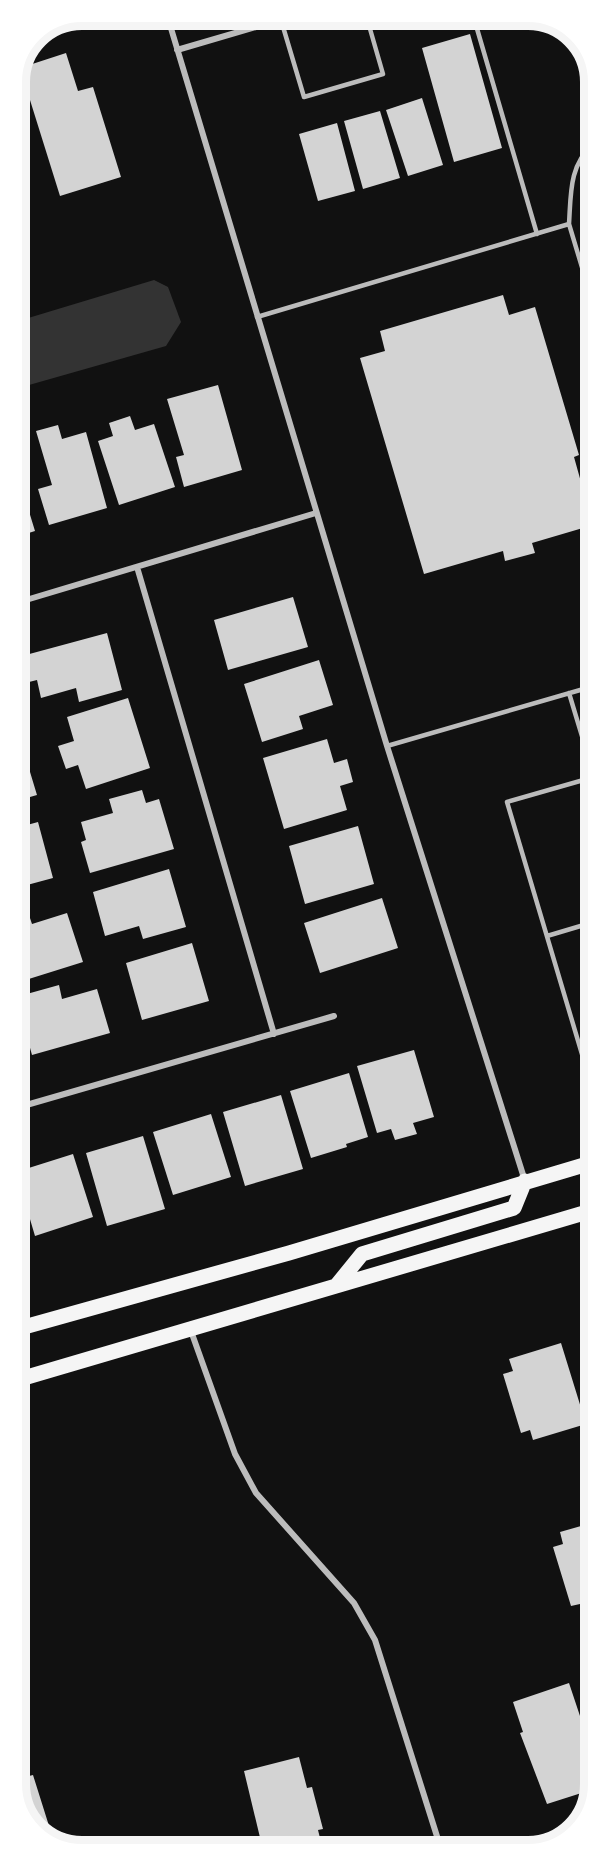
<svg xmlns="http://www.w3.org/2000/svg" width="610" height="1866" font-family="Mulish,sans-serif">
	<rect width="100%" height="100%" fill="#111"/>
	<path fill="#333" d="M154,280L168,287L181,322L166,346L15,389V322Z"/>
	<path fill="#d3d3d3" d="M470,34L502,148L454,162L422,48Z
		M66,53L78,91L93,87L121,177L60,196L20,68Z
		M422,98L443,165L408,176L386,110Z
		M380,111L400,178L363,189L344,121Z
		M337,123L355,191L318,201L299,134Z
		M503,295L509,315L535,307L579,455L574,457L593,525L532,543L535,553L505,561L503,551L424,574L360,358L385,351L380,331Z
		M218,385L242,470L184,487L176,457L184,455L167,399Z
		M130,416L135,430L154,424L175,487L119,505L98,441L113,436L109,423Z
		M58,425L62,439L86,432L107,508L49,525L38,489L52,485L36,431Z
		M16,469L35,531L16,537Z
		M293,597L308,647L228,670L214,620Z
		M107,633L122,690L79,702L76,688L41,698L37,680L29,682L22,656Z
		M319,660L333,705L299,716L303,729L262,742L244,684Z
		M128,698L150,768L86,789L78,765L66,769L58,746L74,741L67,717Z
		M327,739L334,763L347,759L353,782L340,786L347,810L284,829L263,758Z
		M24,752L37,795L16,801V755Z
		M142,790L146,803L159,799L174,849L90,873L81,842L86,840L81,822L113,813L109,799Z
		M38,822L53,878L16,888V828Z
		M358,826L374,884L305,904L289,846Z
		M169,869L186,927L143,939L139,926L105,936L93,892Z
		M382,898L398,948L320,973L304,923Z
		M28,912L32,924L67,913L83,962L16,983V916Z
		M192,943L209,1001L142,1020L126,963Z
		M59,985L62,999L97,989L110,1033L32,1055L16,997Z
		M414,1050L434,1117L413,1123L417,1134L395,1140L391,1129L377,1133L357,1066Z
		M349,1073L368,1137L346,1144L347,1147L311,1158L290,1091Z
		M281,1095L303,1169L245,1186L223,1112Z
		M211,1114L231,1177L173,1195L153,1132Z
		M143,1136L165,1209L107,1226L86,1153Z
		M73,1154L93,1217L35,1236L16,1172Z
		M16,1213L28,1250L17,1253V1244Z
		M561,1343L586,1424L533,1440L530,1430L521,1433L503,1374L513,1371L509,1359Z
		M595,1522V1609L583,1613L580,1604L571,1606L553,1547L563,1544L560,1532Z
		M569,1683L595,1761V1785L594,1789L547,1804L520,1733L523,1732L513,1702Z
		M299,1757L307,1788L312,1787L323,1829L318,1830L323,1850H263L244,1771Z
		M33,1775L50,1829L37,1833L17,1801V1779Z"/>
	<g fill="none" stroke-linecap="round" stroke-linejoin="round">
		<path stroke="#bcbcbc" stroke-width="4.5" d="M473,15L537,234
			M281,20L304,97L383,74L366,15
			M569,224C571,193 569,166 593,144
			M257,317L569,224L593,304
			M569,693L594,776
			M387,746L594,686
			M594,777L507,802L587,1071L594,1069
			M547,936L594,922"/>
		<path stroke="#bcbcbc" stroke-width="6" d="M167,15L387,746L525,1181
			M177,50L297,15
			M137,567L274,1034
			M16,603L316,513
			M16,1108L334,1016
			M191,1331L235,1454L256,1493L354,1603L375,1640L441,1849"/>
		<path stroke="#f5f5f5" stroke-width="15" d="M336,1286L362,1254L514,1208L525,1181
			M17,1329L289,1253L594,1162
			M17,1380L594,1210"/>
	</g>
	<path d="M0 0H610V1866H0ZM82 26H528A56 56 0 0 1 584 82V1784A56 56 0 0 1 528 1840H82A56 56 0 0 1 26 1784V82A56 56 0 0 1 82 26Z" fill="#fff" fill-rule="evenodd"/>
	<path fill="none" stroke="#f5f5f5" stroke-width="8" d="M82 26H528A56 56 0 0 1 584 82V1784A56 56 0 0 1 528 1840H82A56 56 0 0 1 26 1784V82A56 56 0 0 1 82 26Z"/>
</svg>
